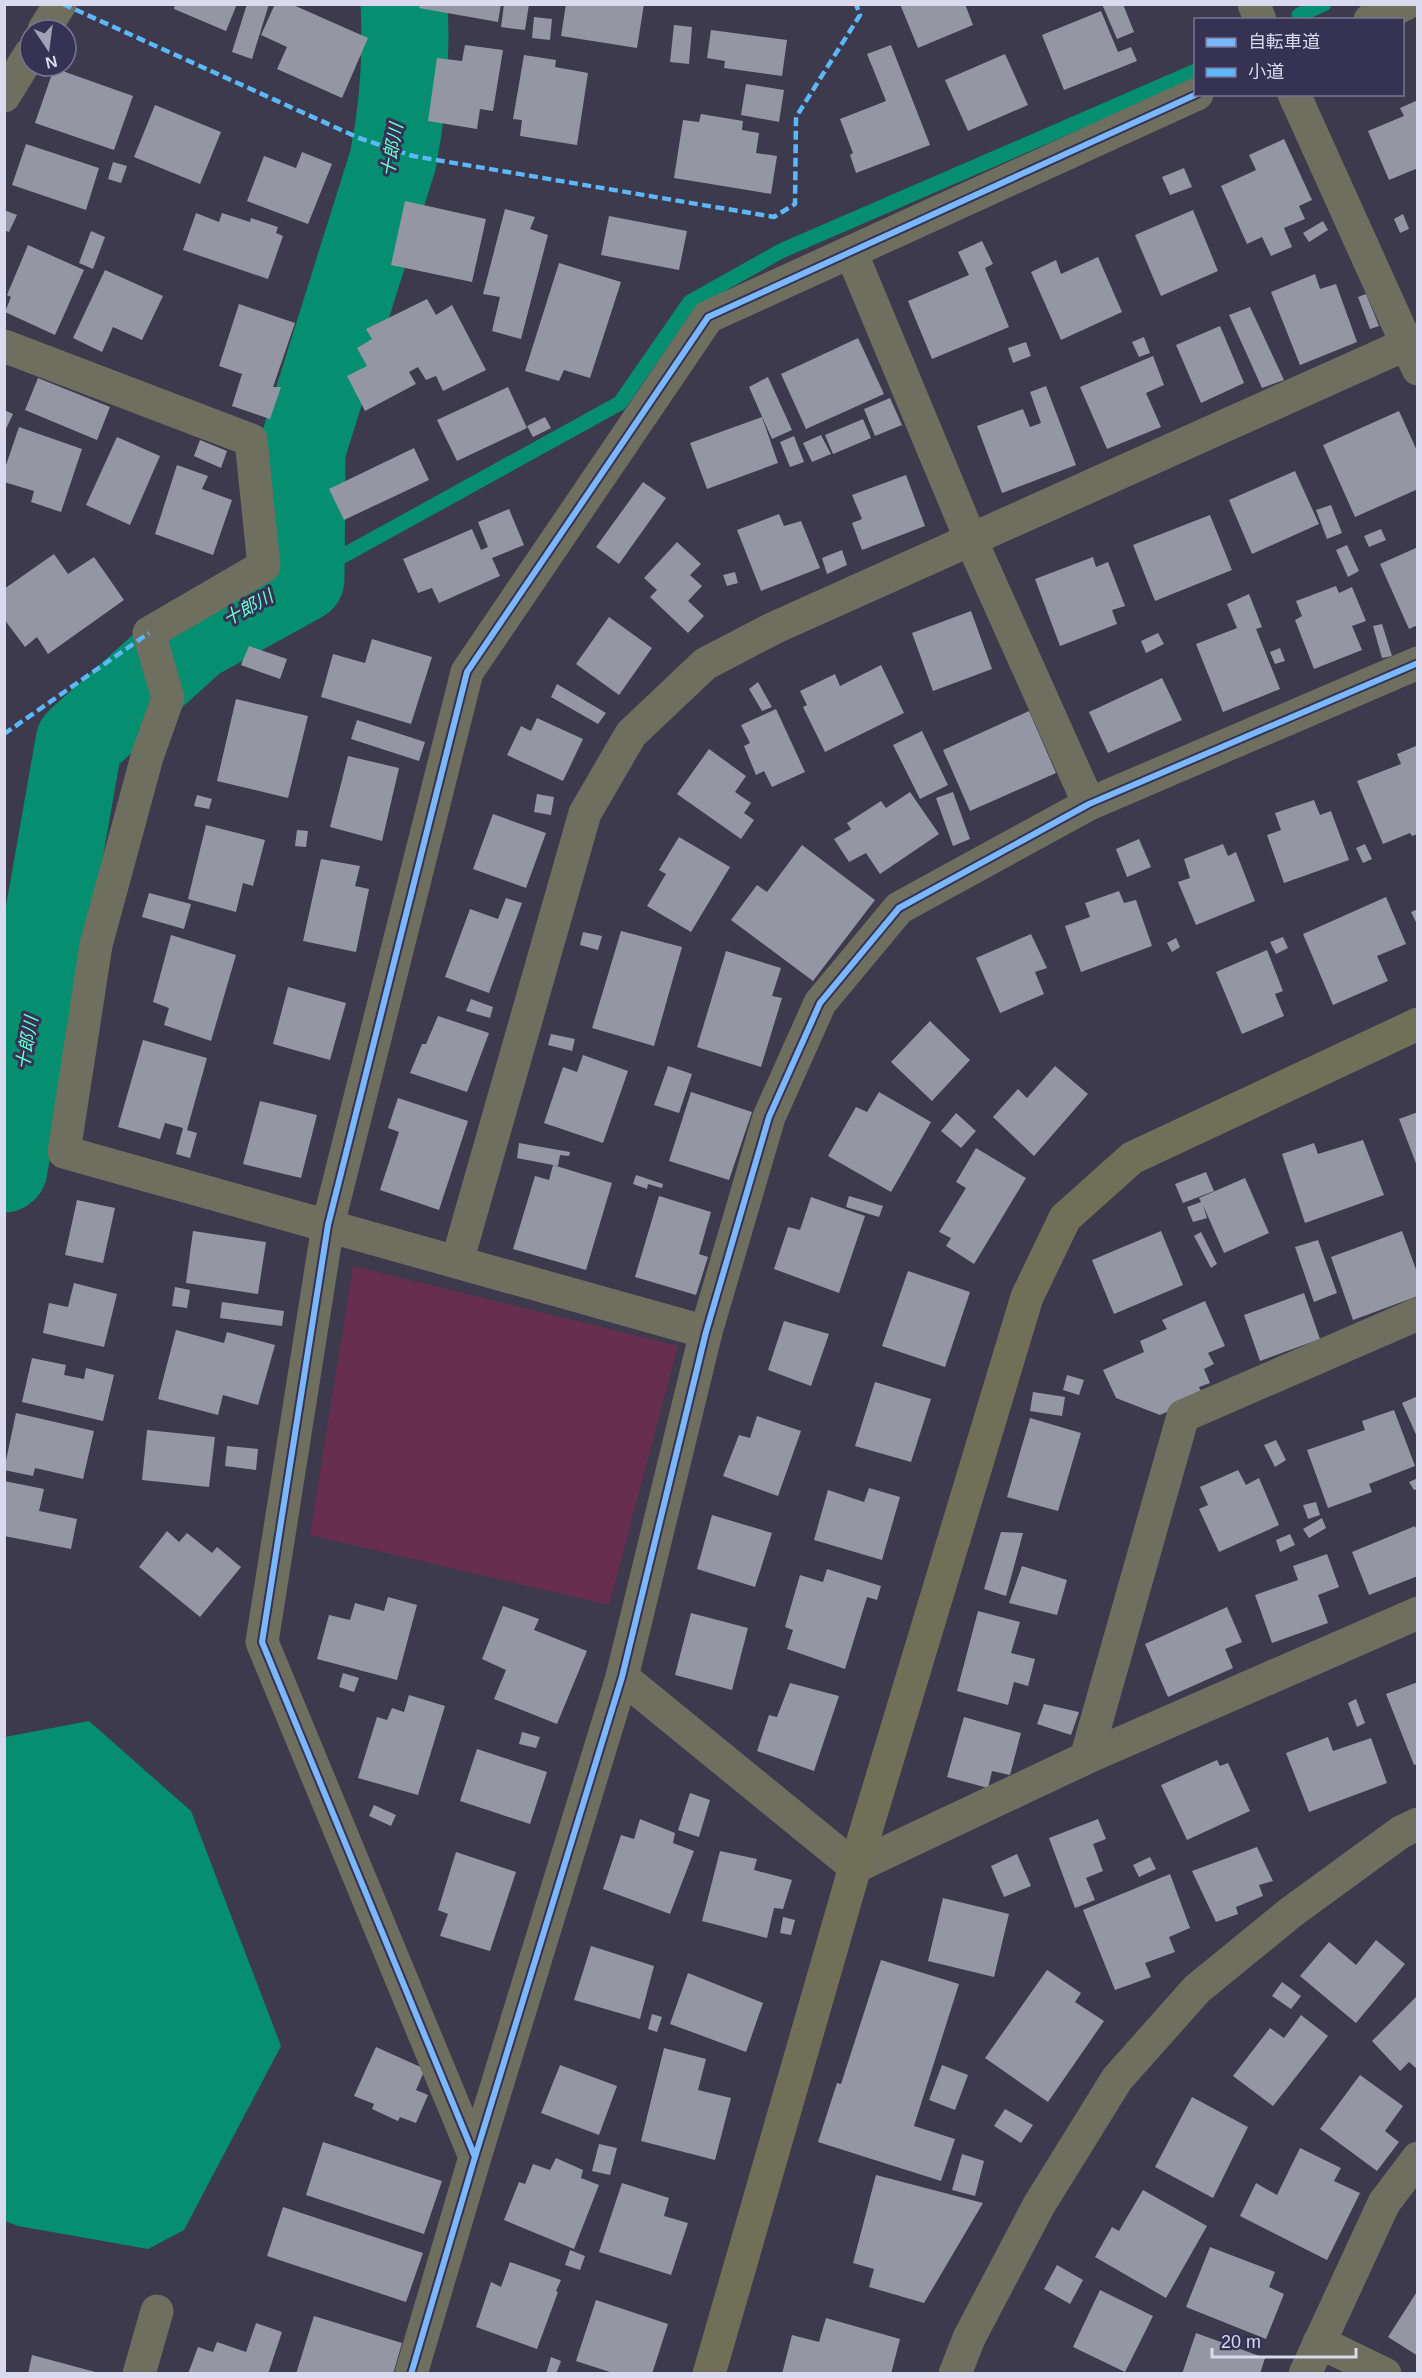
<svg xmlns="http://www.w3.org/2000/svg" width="1422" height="2378" font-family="Arial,'Noto Sans JP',sans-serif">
	<rect width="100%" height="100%" fill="#3c3a4c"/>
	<path fill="#672e4f" d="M353,1266L678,1346L609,1605L310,1535Z"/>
	<path fill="#058f70" d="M89,1721L191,1811L281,2046L184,2230L148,2249L18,2226L5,2221V1737Z"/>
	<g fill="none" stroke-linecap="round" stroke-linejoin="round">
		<path stroke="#058f70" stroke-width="15" d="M1299,15L1324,4
			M301,579L620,403L690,302L781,251L1196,71"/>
		<path stroke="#058f70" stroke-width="87" d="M4,1169L79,742L194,638L301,579L302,450L393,160C403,109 407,57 404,4"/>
	</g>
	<path fill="#9596a4" d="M175,4H237L226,31L174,9Z
		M247,4H269L252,59L232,52Z
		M275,4H291L368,38L342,98L277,69L287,47L261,35Z
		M420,4H501L498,22L419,8Z
		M504,4H529L525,30L501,27Z
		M566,4H644L637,48L561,36Z
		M900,4H965L973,25L918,48Z
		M1102,4H1123L1134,32L1117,39Z
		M1101,11L1118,52L1131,47L1137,61L1064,90L1042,35Z
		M534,17L552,19L550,40L532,38Z
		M674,25L692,27L689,64L670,62Z
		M711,30L787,40L782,76L724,68L725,61L707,58Z
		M465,45L503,50L493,111L480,109L477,129L428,121L437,58L462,61Z
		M891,45L930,145L856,173L850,155L853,153L840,119L886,101L867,54Z
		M1005,54L1028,105L968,131L945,80Z
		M524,55L556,60L555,67L588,73L577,145L520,136L522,120L513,119Z
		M54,68L133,96L114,150L35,123Z
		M746,84L784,90L779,122L741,115Z
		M1418,100V168L1389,180L1368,131L1404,116L1400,108Z
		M155,105L221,132L200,184L134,157Z
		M701,114L743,121L742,130L759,133L756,153L777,156L771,194L674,178L683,120L699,122Z
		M1284,139L1312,200L1299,206L1305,219L1284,228L1292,247L1271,256L1262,237L1247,244L1221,186L1256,170L1249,155Z
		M26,144L99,168L86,210L12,185Z
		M302,152L332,164L308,224L247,201L264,156L296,168Z
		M113,162L127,166L121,183L108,179Z
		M1184,168L1192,187L1170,195L1162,177Z
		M405,201L486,219L472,282L391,265Z
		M505,209L535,217L530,229L548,235L521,339L492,331L500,297L483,294Z
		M4,210L17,215L9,232L4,230Z
		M1193,210L1218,271L1161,296L1135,235Z
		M196,213L219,222L222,213L250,222L251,218L278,227L276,233L283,236L268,279L183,250Z
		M1403,214L1409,229L1400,233L1394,219Z
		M609,216L687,231L679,270L601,255Z
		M1323,221L1328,230L1309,242L1303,233Z
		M91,231L105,237L93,269L79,263Z
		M982,241L993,264L985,268L1009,327L932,359L908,301L969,275L958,252Z
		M28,245L84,270L55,335L5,312L11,297L7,295Z
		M1098,257L1122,312L1061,340L1031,272L1056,260L1061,274Z
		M559,263L621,282L590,378L564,370L559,381L525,371Z
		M105,270L163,296L142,340L113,327L102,352L73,338Z
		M1315,274L1320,289L1336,284L1357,342L1300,365L1271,292Z
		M1366,294L1379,326L1370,329L1358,297Z
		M427,299L436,315L452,305L486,370L443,391L436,376L426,380L418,367L409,372L416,384L365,411L347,376L367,366L357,348L372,339L366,329Z
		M239,304L295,323L273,387H281L270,419L232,406L242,374L219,366Z
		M1250,307L1284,380L1262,388L1229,315Z
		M1220,326L1244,383L1201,403L1176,345Z
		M1144,337L1150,353L1139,357L1132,342Z
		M858,338L884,394L806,429L781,374Z
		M1026,342L1031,356L1013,363L1008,348Z
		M1153,356L1164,385L1146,393L1161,427L1107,449L1080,387Z
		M768,377L792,430L772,439L749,387Z
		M38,378L110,407L97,440L25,410Z
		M1046,386L1076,465L1002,493L977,426L1023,409L1030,427L1041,423L1030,392Z
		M508,387L527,428L457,461L437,420Z
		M890,398L902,425L875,436L864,409Z
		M4,410L13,414L4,433Z
		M1399,411L1418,453V489L1355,517L1323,445Z
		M545,417L551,428L533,437L527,426Z
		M762,417L778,463L707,489L690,443Z
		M863,419L871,438L833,454L825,435Z
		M19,427L82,449L61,512L31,502L34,491L4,482V471Z
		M821,435L831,454L812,462L803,443Z
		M794,436L804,462L790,467L780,442Z
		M117,437L160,456L130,525L86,505Z
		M200,440L227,451L221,468L194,456Z
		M414,448L429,480L344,520L329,489Z
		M177,465L208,476L202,489L232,500L213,555L155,534Z
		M1295,471L1319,524L1252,554L1229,500Z
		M906,475L925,526L862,550L852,523L862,519L852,495Z
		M643,482L666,498L619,564L596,547Z
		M1331,505L1342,533L1327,539L1316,510Z
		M509,509L524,545L492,558L500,576L439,603L432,588L418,593L403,559L472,529L481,550L488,547L478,522Z
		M779,514L784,526L801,521L820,568L761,591L737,530Z
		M1210,515L1232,570L1155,601L1133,545Z
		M1381,529L1386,540L1369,547L1364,536Z
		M677,542L701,564L690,575L702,586L688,601L704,616L688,633L650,597L657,590L644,578Z
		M1347,545L1359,571L1348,577L1336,550Z
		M1418,547V625L1409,629L1380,564Z
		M842,550L847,565L827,574L822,558Z
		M54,554L68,574L94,557L124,600L48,654L37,637L25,647L4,619V589Z
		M1093,557L1096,567L1108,562L1125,606L1112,610L1117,624L1060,646L1035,579Z
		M735,572L738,583L727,586L723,575Z
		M1336,586L1339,593L1352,587L1366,621L1352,626L1362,650L1314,669L1295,620L1302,616L1296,601Z
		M1249,594L1262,627L1256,629L1280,689L1223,712L1196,644L1237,628L1227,604Z
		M971,611L992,669L933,691L912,633Z
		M609,617L652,648L619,695L576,664Z
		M1382,624L1392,656L1382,658L1373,626Z
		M1158,633L1164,644L1146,653L1141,641Z
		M372,639L432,657L411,724L321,697L333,654L365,663Z
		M249,646L287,659L280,679L241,665Z
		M1280,648L1285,661L1275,664L1270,652Z
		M881,665L904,713L825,752L803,707L807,705L800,691L835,674L840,686Z
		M1162,678L1182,720L1108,753L1089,712Z
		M758,682L772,707L762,711L749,689Z
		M557,684L606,713L598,724L551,697Z
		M236,699L308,716L288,798L217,781Z
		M776,709L805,772L772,787L764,771L756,775L744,746L750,743L741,725Z
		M1029,711L1056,773L970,811L943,750Z
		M537,718L583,739L563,781L507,755L521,726L531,731Z
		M357,720L425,742L419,761L351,739Z
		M922,731L948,785L920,799L893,745Z
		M1416,746L1418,834L1412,836L1410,833L1383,844L1357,781L1401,764L1397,754Z
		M709,749L746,776L735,792L751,803L744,813L754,820L741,839L677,794Z
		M348,756L399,768L382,841L330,827Z
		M910,792L939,834L880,874L866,853L849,862L834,839L851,829L847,823L881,801L886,808Z
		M953,792L970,839L953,846L936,798Z
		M537,794L554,797L551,815L534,812Z
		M197,795L212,799L209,809L194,806Z
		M1314,800L1320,815L1331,811L1349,860L1284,883L1267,835L1281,830L1275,813Z
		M493,814L546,833L526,888L473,869Z
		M206,825L265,840L253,886L243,883L236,912L188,899Z
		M297,830L308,831L306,847L295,846Z
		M679,837L730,867L691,932L647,906L666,874L659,870Z
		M1139,839L1151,867L1127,877L1116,849Z
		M1223,844L1228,856L1236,852L1255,901L1196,925L1178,882L1190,878L1184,859Z
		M1365,844L1372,859L1363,863L1356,848Z
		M802,845L875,900L813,981L731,920L757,885L767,892Z
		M321,859L360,866L355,886L369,889L356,952L303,941Z
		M1119,891L1124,903L1136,900L1152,946L1081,972L1065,926L1090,917L1085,903Z
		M149,893L191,904L184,929L142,917Z
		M1386,897L1406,944L1377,956L1388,981L1333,1005L1303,934Z
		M506,898L522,903L489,993L445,977L470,909L498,919Z
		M1418,909V926L1411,912Z
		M621,931L682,947L654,1046L592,1028Z
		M583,932L602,936L598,950L580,945Z
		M1031,934L1047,968L1035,972L1044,994L1000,1013L976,958Z
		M171,935L236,955L211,1041L164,1025L169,1008L153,1002Z
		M1283,937L1288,948L1276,954L1270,942Z
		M1176,938L1180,947L1172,952L1167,943Z
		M1267,950L1283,991L1275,994L1284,1016L1242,1034L1216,972Z
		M726,951L781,968L772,996L782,998L761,1067L697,1047Z
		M288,987L346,1003L330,1060L273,1044Z
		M471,999L493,1007L490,1018L466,1011Z
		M438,1016L489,1033L467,1092L410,1073L422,1044H426Z
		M930,1021L970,1060L932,1101L891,1062Z
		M551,1034L575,1039L572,1051L548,1045Z
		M143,1040L207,1058L187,1130L197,1133L190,1158L176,1154L183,1128L165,1123L160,1139L118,1127Z
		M583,1055L628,1071L603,1143L544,1123L563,1067L577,1072Z
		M668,1066L692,1074L679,1113L654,1105Z
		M1055,1066L1088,1094L1034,1156L993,1117L1018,1089L1027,1098Z
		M691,1092L752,1112L729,1180L669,1161Z
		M879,1092L931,1122L891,1192L828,1156L856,1107L867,1112Z
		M398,1098L468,1121L439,1210L380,1190L399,1132L388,1128Z
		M260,1101L317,1115L301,1178L243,1164Z
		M1418,1112V1166H1417L1399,1119Z
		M956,1113L976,1131L961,1148L941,1131Z
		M1363,1140L1384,1195L1305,1223L1282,1154L1314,1143L1318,1154Z
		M519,1143L570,1152L569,1156L560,1155L558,1166L517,1158Z
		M976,1148L1026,1178L974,1264L946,1246L951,1238L939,1232L966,1188L956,1182Z
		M553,1165L612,1183L586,1270L513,1249L535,1176L549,1180Z
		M1206,1172L1214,1191L1183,1203L1175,1184Z
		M636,1175L663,1184L662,1188L648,1184L647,1189L633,1184Z
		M1245,1178L1269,1233L1224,1253L1203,1205L1207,1218L1193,1222L1187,1207L1201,1202L1199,1198Z
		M659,1196L711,1212L699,1254L708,1257L696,1295L635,1277Z
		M849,1196L883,1206L879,1217L846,1207Z
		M811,1197L865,1216L839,1293L774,1269L788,1227L800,1230Z
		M77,1200L115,1208L103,1263L65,1255Z
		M193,1231L266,1242L258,1294L186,1283Z
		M1161,1231L1183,1285L1114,1314L1092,1260Z
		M1402,1231L1418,1275V1296L1353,1320L1331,1257Z
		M1201,1232L1217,1264L1211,1268L1194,1236Z
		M1318,1240L1337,1293L1314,1302L1295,1247Z
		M908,1271L970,1292L945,1367L882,1346Z
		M74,1283L117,1294L104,1347L43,1333L49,1303L68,1307Z
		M175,1287L190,1290L187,1308L172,1306Z
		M1304,1293L1320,1339L1260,1361L1244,1315Z
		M1205,1301L1225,1346L1208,1353L1214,1364L1204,1369L1210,1383L1199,1387L1203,1396L1160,1415L1116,1398L1103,1370L1144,1352L1140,1341L1167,1329L1162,1320Z
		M222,1302L284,1311L282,1326L220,1318Z
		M784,1321L829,1334L811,1386L768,1370Z
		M176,1330L224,1343L227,1332L275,1345L258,1405L223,1395L218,1415L158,1399Z
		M32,1358L66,1365L64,1375L84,1379L86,1368L114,1375L103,1421L22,1402Z
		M1067,1375L1084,1380L1079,1395L1063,1390Z
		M875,1382L931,1399L911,1462L855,1446Z
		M1033,1392L1065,1397L1062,1416L1030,1411Z
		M1418,1396V1439L1402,1403Z
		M1394,1410L1415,1466L1369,1484L1372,1492L1328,1508L1307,1450L1365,1430L1362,1421Z
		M16,1413L94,1431L83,1479L35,1468L33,1476L4,1470Z
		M757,1416L801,1431L778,1496L723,1476L739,1435L750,1438Z
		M1030,1418L1081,1433L1058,1511L1007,1497Z
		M147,1430L215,1437L209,1487L142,1480Z
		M1276,1440L1286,1460L1275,1467L1264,1445Z
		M227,1446L258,1449L256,1470L225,1466Z
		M1238,1470L1246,1485L1259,1478L1279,1525L1219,1552L1199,1509L1208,1505L1200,1487Z
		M1418,1478V1489L1414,1490L1409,1482Z
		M4,1481L44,1489L39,1511L77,1519L71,1549L4,1536Z
		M869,1488L900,1497L882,1560L814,1540L828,1490L864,1502Z
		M1316,1502L1320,1515L1308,1519L1303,1505Z
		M712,1515L772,1533L755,1587L697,1569Z
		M1322,1518L1326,1528L1309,1538L1303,1529Z
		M1415,1526L1418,1533V1576L1369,1595L1352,1552Z
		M167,1531L179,1542L187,1533L212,1553L217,1547L241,1567L200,1617L139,1567Z
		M1001,1532L1023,1533L1006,1596L984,1589Z
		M1290,1534L1295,1545L1280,1552L1276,1540Z
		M1327,1554L1339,1587L1318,1595L1328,1623L1272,1643L1255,1595L1298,1580L1293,1566Z
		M1022,1566L1067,1580L1057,1615L1009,1603Z
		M827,1569L881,1586L877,1600L867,1597L845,1669L787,1649L793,1630L785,1627L800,1575L823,1582Z
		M388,1597L417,1605L397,1680L317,1659L329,1615L350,1620L355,1603L384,1611Z
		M503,1606L539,1619L534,1630L587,1651L557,1724L494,1699L506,1670L482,1659Z
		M1227,1607L1242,1642L1225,1649L1233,1668L1168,1697L1145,1644Z
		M978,1611L1020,1622L1011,1653L1035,1659L1028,1686L1014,1682L1008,1705L957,1691Z
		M691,1613L748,1628L732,1690L675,1675Z
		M343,1673L359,1678L354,1692L339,1687Z
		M1418,1682V1764L1414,1765L1386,1694Z
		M790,1683L839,1696L814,1771L757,1751L769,1715L777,1717Z
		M409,1695L445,1706L418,1795L358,1778L377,1717L387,1720L392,1708L404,1712Z
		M1356,1699L1365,1723L1357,1727L1348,1703Z
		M1044,1704L1079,1712L1071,1735L1037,1724Z
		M964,1717L1021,1733L1010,1775L992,1771L988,1788L947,1777Z
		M522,1732L540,1737L536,1748L519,1744Z
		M1328,1737L1333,1751L1371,1738L1387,1783L1309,1812L1286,1753Z
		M477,1749L547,1772L530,1824L460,1801Z
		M1217,1760L1220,1766L1228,1763L1250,1811L1187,1840L1161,1785Z
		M690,1793L710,1800L699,1837L678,1830Z
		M374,1805L396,1815L391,1826L369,1816Z
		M640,1819L675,1833L673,1843L694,1851L670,1914L603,1889L621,1835L634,1839Z
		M1098,1819L1106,1839L1093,1844L1103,1871L1086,1878L1095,1900L1075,1908L1049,1838Z
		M1257,1847L1273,1881L1259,1885L1263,1896L1236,1907L1238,1914L1216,1922L1192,1871Z
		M720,1851L757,1859L754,1870L792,1880L783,1909L774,1908L767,1938L702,1921Z
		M456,1852L516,1872L490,1951L440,1936L448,1914L438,1910Z
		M1017,1854L1031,1886L1004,1897L991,1866Z
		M1150,1857L1156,1869L1139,1877L1133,1865Z
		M1170,1874L1190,1928L1169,1937L1175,1952L1145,1963L1151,1977L1115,1990L1083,1910Z
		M943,1898L1009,1914L994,1977L928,1961Z
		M783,1917L795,1920L791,1935L780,1933Z
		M1376,1940L1405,1964L1356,2023L1300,1976L1329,1942L1356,1965Z
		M591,1946L654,1966L640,2019L574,2000Z
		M881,1960L959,1984L914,2126L955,2139L941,2181L818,2142L837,2083L841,2084Z
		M1047,1970L1081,1993L1075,2002L1104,2021L1048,2102L985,2058Z
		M688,1973L763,2003L746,2052L670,2024Z
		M1282,1982L1301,1996L1291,2009L1272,1996Z
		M1418,1995V2070L1409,2062L1400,2071L1372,2041Z
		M652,2014L662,2017L657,2032L648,2029Z
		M1301,2015L1328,2036L1273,2106L1233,2076L1270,2028L1284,2038Z
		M376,2047L425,2069L416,2090L428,2095L416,2123L400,2117L398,2121L372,2109L374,2104L354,2096Z
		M664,2048L706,2059L698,2090L731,2098L715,2160L641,2141Z
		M560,2065L617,2086L599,2135L541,2113Z
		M942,2065L968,2075L955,2110L929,2100Z
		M1360,2075L1403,2106L1385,2131L1399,2142L1377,2171L1320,2129Z
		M1192,2097L1248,2127L1213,2198L1155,2167Z
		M1005,2109L1033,2125L1021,2143L994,2126Z
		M323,2142L442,2181L424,2234L306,2195Z
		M599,2144L617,2148L610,2175L592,2171Z
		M1300,2148L1341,2168L1334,2181L1360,2193L1327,2260L1240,2216L1256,2183L1277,2195Z
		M962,2154L984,2161L975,2196L952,2190Z
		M556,2158L583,2170L581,2178L599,2185L574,2249L504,2220L519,2182L525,2184L533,2164L550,2170Z
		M876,2175L983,2203L924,2303L869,2287L874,2269L853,2263Z
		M622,2183L669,2198L664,2216L688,2223L671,2275L599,2252Z
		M1143,2190L1207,2226L1166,2298L1095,2257L1112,2227L1119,2231Z
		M283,2207L423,2253L406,2302L267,2256Z
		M1210,2247L1275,2272L1269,2287L1284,2294L1266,2339L1186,2307Z
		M570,2250L585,2256L580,2270L565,2265Z
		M510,2262L561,2280L556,2291L558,2292L537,2349L476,2327L491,2282L501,2287Z
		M1057,2265L1083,2280L1070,2304L1044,2289Z
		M1100,2290L1153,2316L1125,2372L1073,2347Z
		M1418,2290V2356L1388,2337Z
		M596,2300L668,2324L652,2374H616L576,2361Z
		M314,2316L402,2343L393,2374H296Z
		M826,2318L900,2339L891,2374H782L792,2335L819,2342Z
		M256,2323L282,2332L268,2374H188L198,2347L213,2352L217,2342L246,2352Z
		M1196,2333L1265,2358L1260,2374H1182Z
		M32,2355L99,2373V2374H28Z
		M551,2357L561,2361L556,2374H546Z"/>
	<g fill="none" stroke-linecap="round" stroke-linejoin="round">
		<path stroke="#6e6f5f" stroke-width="33" d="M1254,4L1260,20
			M1370,20L1406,4
			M44,30L60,4
			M1294,94L1418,369
			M4,96L30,54
			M851,252L971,540L1089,804
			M4,346L251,440L264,566L149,633L168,698L147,757L96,945L64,1152L706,1332
			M457,1262L585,813L631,734L705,664L774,628L1418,339
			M622,1677L855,1867L1086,1758L1418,1613
			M1086,1758L1183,1416L1418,1314
			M475,2157L262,1642L328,1225L467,672L708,317L1197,94
			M1319,2342L1385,2374
			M139,2374L157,2311
			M411,2374L475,2157L622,1677L706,1332L769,1117L820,1003L899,908L1089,804L1418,663
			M955,2374L969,2338L1039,2205L1117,2079L1197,1989L1290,1913L1401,1832L1418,1824
			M1305,2374L1384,2203L1418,2158"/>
		<path stroke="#707058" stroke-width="33" d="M709,2374L855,1867L1027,1297L1065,1218L1132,1158L1418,1024"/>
		<path stroke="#5cb8fa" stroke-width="4.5" stroke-dasharray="9 4.5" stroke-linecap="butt" d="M63,4L359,138L413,156L774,217L795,204L796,117L860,15L856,4
			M4,734L149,633"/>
		<defs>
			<path id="cycleway" d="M475,2157L262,1642L328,1225L467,672L708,317L1197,94
				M411,2374L475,2157L622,1677L706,1332L769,1117L820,1003L899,908L1089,804L1418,663"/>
		</defs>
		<use href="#cycleway" stroke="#363254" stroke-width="10"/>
		<use href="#cycleway" stroke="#7ab7fb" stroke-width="6"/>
	</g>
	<g text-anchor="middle" stroke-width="6" stroke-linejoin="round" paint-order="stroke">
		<g font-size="18" font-style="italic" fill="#6affd0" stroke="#363254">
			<text transform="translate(392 150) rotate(-80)" y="6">十郎川</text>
			<text transform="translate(248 608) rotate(-29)" y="6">十郎川</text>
			<text transform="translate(27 1043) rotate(-80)" y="6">十郎川</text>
		</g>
	</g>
	<rect width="1422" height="2378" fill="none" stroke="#dad9ee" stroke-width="12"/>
	<rect x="1194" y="18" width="210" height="78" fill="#363254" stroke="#787592" stroke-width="1.5"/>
	<rect x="1206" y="38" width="30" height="9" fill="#7ab7fb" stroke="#787592" stroke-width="1.5"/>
	<text x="1248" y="48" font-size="18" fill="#dad9ee">自転車道</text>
	<rect x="1206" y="68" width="30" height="9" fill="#5cb8fa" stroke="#787592" stroke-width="1.5"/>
	<text x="1248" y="78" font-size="18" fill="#dad9ee">小道</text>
	<g transform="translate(48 48) rotate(167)"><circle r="28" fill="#363254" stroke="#787592" stroke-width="1.5"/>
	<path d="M0-4.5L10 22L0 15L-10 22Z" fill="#a3a1b5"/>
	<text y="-9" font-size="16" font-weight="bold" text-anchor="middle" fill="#dad9ee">N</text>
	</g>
	<path d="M1212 2348v9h144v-9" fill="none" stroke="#dad9ee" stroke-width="3"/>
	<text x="1221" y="2348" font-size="18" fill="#dad9ee" stroke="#363254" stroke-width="4.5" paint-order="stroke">20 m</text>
</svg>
